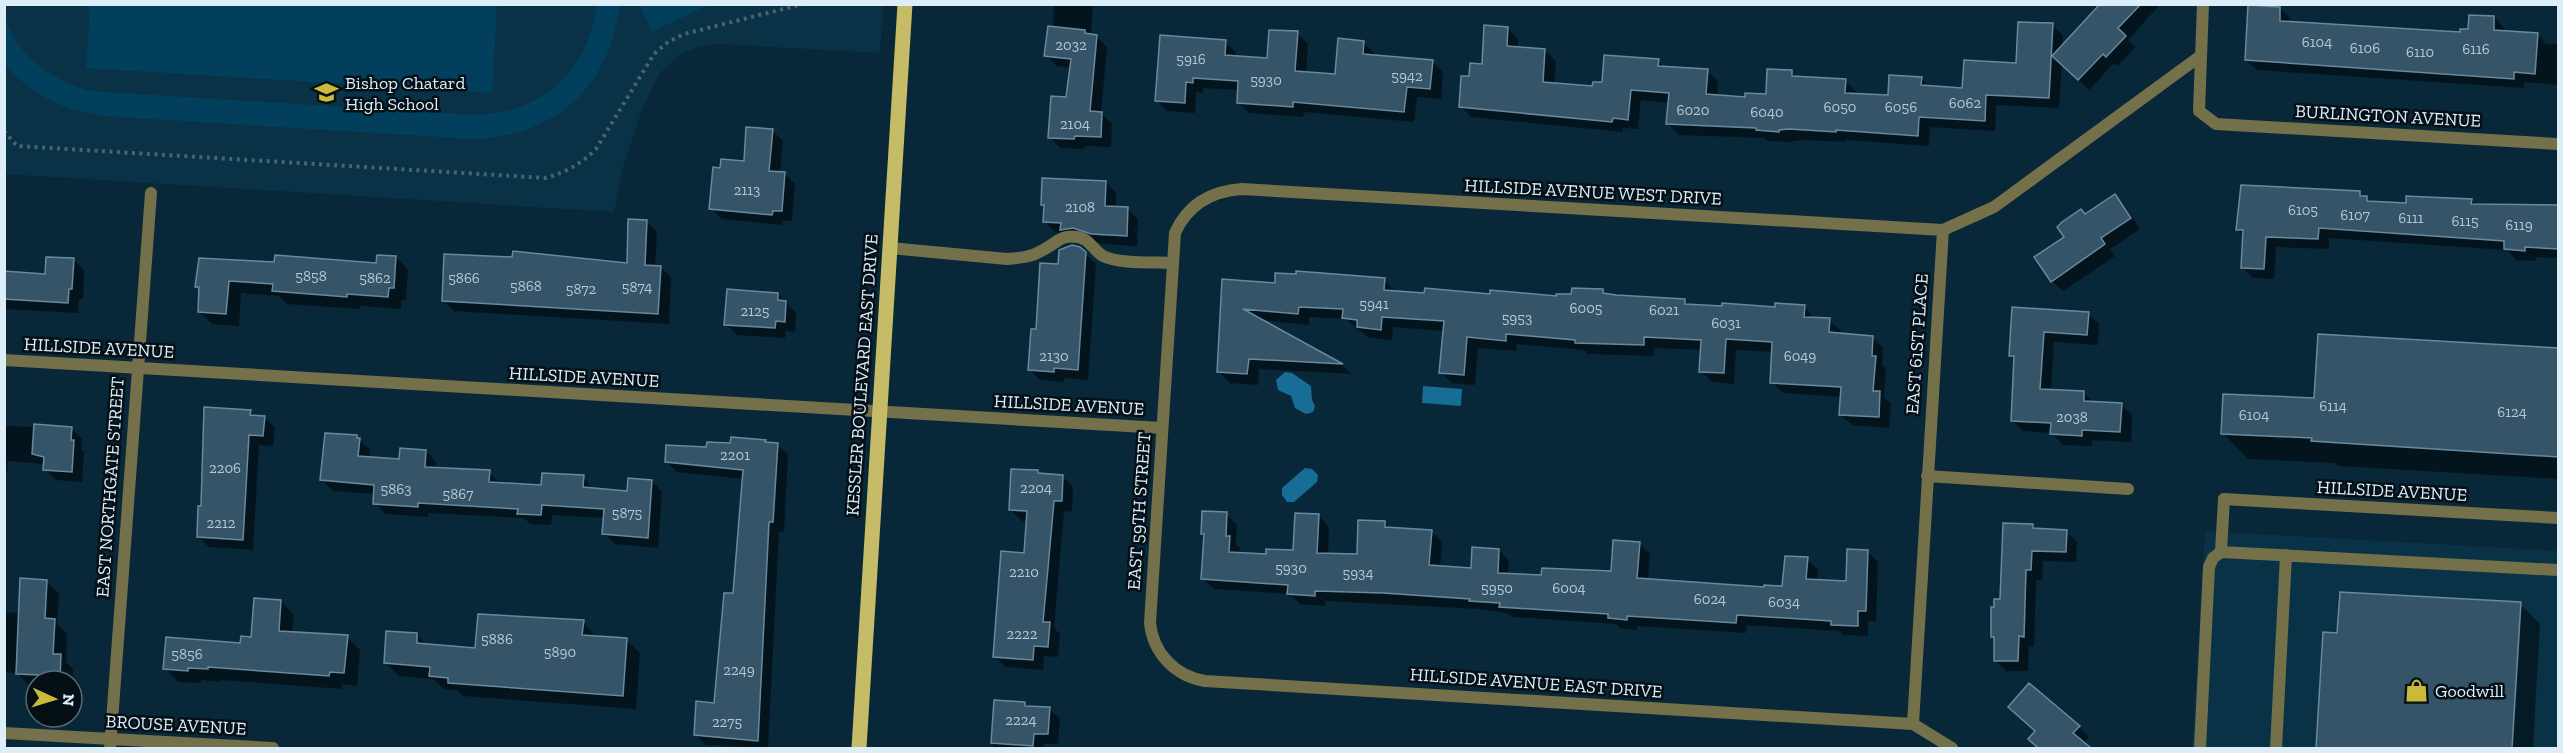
<svg xmlns="http://www.w3.org/2000/svg" width="2563" height="753" font-family="'Zilla Slab',serif">
	<rect width="100%" height="100%" fill="#082738"/>
	<path fill="#093247" d="M4,5H883L880,53L718,44L700,47L680,54L659,74L641,112L623,167L614,212L5,174Z
		M2205,531L2558,551V748H2192Z"/>
	<path fill="#023f5c" d="M597,4L620,5C609,88 556,136 473,139L103,116C63,110 31,95 5,64V18C18,57 52,80 90,91L474,115C544,112 586,74 597,4Z
		M90,5H497L492,93L86,68Z
		M640,5H708L651,32Z"/>
	<path fill="#186d97" d="M1285,372L1292,373L1311,386L1312,400L1315,406L1313,412L1306,414L1295,408L1291,396L1278,390L1276,380Z
		M1423,386L1462,389L1461,406L1422,403Z
		M1305,468L1312,469L1318,475L1317,482L1294,502H1287L1282,495V488Z"/>
	<path fill="#0007" d="M1054,4H1093L1091,35L1096,36L1107,47L1101,113L1112,124L1111,147L1085,146L1084,149L1061,148L1050,138L1068,99L1071,68L1057,66L1046,55L1053,28Z
		M2102,4H2156L2158,7L2128,40L2135,47L2118,66L2114,63L2089,90L2062,63L2059,108L1996,105L1995,131L1930,127L1929,146L1846,140V142L1801,140L1790,142L1768,141L1765,138L1679,135L1668,124L1669,103L1641,100L1638,129L1623,128V132L1471,117L1460,106L1471,78L1483,66L1508,28L1518,39V48L1545,50L1556,61L1554,85L1594,88L1658,61L1665,68L1707,71L1718,81L1717,96L1746,98L1767,96L1791,71L1798,78L1845,81L1856,91V95L1890,97L1921,78L1930,87L1964,89L2017,65L2053,25L2063,36V46Z
		M2280,8L2291,19L2290,24L2461,33L2494,17L2504,28V32L2537,34L2546,44H2558V85L2524,82V88L2257,70L2246,60Z
		M1297,33L1308,44L1306,73L1337,76L1363,42L1374,53L1373,57L1432,62L1443,72L1441,99L1417,97L1414,122L1304,112L1303,117L1249,113L1238,103L1239,90L1203,88V93L1196,92L1195,113L1167,111L1157,100L1225,42L1236,52V57L1269,59Z
		M772,130L783,141L780,173H784L795,184L792,221H783L782,225L722,219L711,208L722,169L745,162Z
		M1106,182L1116,193V208L1128,209L1138,219L1137,246L1103,244L1055,232L1045,221V207L1042,204Z
		M2359,193L2372,202L2407,205L2471,200L2476,205H2558V258L2536,257L2535,261L2516,260L2507,250L2329,238V249L2276,247L2274,279L2253,278L2242,267L2245,236L2238,230Z
		M2115,196L2125,206L2140,229L2110,249L2115,256L2063,291L2052,281L2066,237L2086,216Z
		M646,221L657,232L655,267H661L671,278L669,324L454,311L443,300L628,265Z
		M1080,248L1096,264L1088,380L1064,378V382L1040,380L1029,369L1038,331L1059,266Z
		M396,257L408,270L406,300H401V309L360,306V309L287,304L279,296L241,293L239,326L212,324L199,312L201,290L197,286L276,264H378Z
		M73,259L84,270L83,299H79L78,313L4,309V273L47,276Z
		M1277,274H1326L1384,280L1396,292L1557,298L1603,291L1608,296L1685,300L1690,306L1776,308L1804,306L1815,319L1829,320L1841,331L1840,335L1872,337L1883,348L1882,365L1886,369L1884,397L1891,404L1889,428L1852,425L1840,414L1842,397L1783,393L1772,382L1773,352L1736,350L1734,384L1712,382L1701,371L1702,350L1654,348V356L1587,354L1584,350L1517,344L1516,351L1478,348L1475,385L1452,383L1441,372L1444,331L1393,327L1392,340L1369,338L1346,319L1309,317V325L1260,320L1342,365L1352,374L1259,369L1258,385L1230,383L1219,372L1223,281L1276,285Z
		M778,294L796,313L795,332L786,331L785,338L737,335L726,324Z
		M2014,309L2088,314L2099,324L2098,345L2054,342L2051,391L2084,393L2094,403L2121,404L2132,415L2131,442L2092,440V446L2063,445L2052,433L2023,431L2012,420L2016,360L2011,355Z
		M2558,350V479L2339,466L2335,463L2248,459L2223,433L2315,400Z
		M250,411L255,417H264L275,428L273,446L259,445L253,550L209,547L198,537L202,507Z
		M4,426L71,428L82,439L81,449L84,452L82,482L56,480L45,470V464L8,461L7,473L4,472Z
		M356,437L370,450L369,458L401,460L426,451L436,462V469L489,472L500,484L543,487L583,477L594,490L629,493L652,481L662,492L658,548L615,544L604,534L605,518L552,515L551,525L530,524L524,518L428,513V517L385,514L375,503V494L333,491L322,480Z
		M765,441L768,444H777L788,455L784,532L779,531L768,748L706,745L695,734L715,704L734,595L744,479L677,472L666,461L708,448Z
		M1037,471L1041,475L1062,476L1073,487L1072,512L1064,511L1054,628L1060,634L1058,657L1044,656L1043,670L1006,667L995,657L1026,555L1028,521H1022L1011,510Z
		M1226,514L1237,525L1236,544L1240,548L1239,554L1267,556L1294,552L1319,516L1329,527L1328,555L1358,556L1384,522L1391,529L1431,531L1442,542L1440,567L1472,569L1499,550L1509,561L1508,575L1543,577L1612,573L1639,543L1650,554L1648,580L1765,588L1784,587L1807,559L1818,570L1817,581L1848,582L1867,551L1878,562L1876,621H1868V636L1843,635L1839,631L1747,625L1746,633L1637,626V630L1620,628L1616,624L1512,617L1507,613L1480,609L1325,601V606L1300,604L1290,594L1214,589L1203,579L1205,536L1202,533Z
		M2033,525L2037,530L2066,531L2077,542L2076,562L2043,561L2042,580H2036L2034,647L2029,646L2028,671H2006L1995,660L1996,640L1992,636L2001,601Z
		M46,581L59,594L57,624L67,633L66,662L73,669L72,695V681H36V687H30L17,673L4,672V612L20,613Z
		M281,601L294,615L292,634L347,637L360,650L357,686L342,684V689L221,680L220,682L201,680V683L178,682L165,668L242,644L253,638Z
		M2520,604L2540,624L2533,748H2317L2324,633L2338,634Z
		M583,622L596,638L626,640L640,653L636,709L463,696L457,690L444,689L433,679L399,676L386,663L417,635L428,646L476,649Z
		M995,701L1024,703L1029,707L1050,709L1060,719L1058,744H1044V748H993Z
		M2079,727L2089,737L2083,744L2088,748H2038L2030,739Z"/>
	<path fill="#365467" stroke="#69899d" stroke-width="1.5" d="M2100,4H2141L2118,28L2126,36L2106,57L2103,54L2078,80L2052,56Z
		M2248,5L2280,7V21L2460,32V29H2468L2469,15L2494,16V30L2538,33L2535,74L2514,72V79L2245,60Z
		M2018,22L2053,23L2049,98L1986,95L1985,121L1919,117L1918,136L1836,130V132L1789,129L1779,130V132L1756,130V128L1666,124L1669,93L1631,90L1628,120L1613,118L1612,122L1459,107L1461,76H1469L1470,63L1482,64L1484,25L1508,27L1507,46L1545,49L1543,82L1592,86L1593,82H1602L1604,55L1659,59L1658,66L1708,69L1706,94L1745,97V93L1766,94L1767,69L1792,70V76L1846,79L1845,93L1888,95L1889,75L1922,77L1921,85L1962,88L1964,60L2016,63Z
		M1048,26L1085,30V33L1097,35L1090,111L1102,112L1101,137L1075,136L1074,139L1048,138L1051,96L1066,97L1071,59L1044,56Z
		M1269,30L1298,31L1295,71L1335,74L1338,38L1364,41L1363,54L1433,60L1430,89L1407,87L1404,112L1293,102V107L1237,103L1238,81L1193,78V83L1186,82L1185,103L1155,101L1160,35L1226,40L1225,55L1267,58Z
		M746,127L773,129L769,171L785,172L782,211H773L772,215L709,209L713,167L720,168L721,159L744,161Z
		M1042,178L1106,181L1105,206L1128,207L1127,236L1091,234L1073,228L1060,230L1061,223L1043,222L1044,205H1041Z
		M2241,185L2360,191V196H2367V201L2406,203V196L2472,199L2471,204L2559,205V249L2525,247V251L2504,249V241L2319,228L2318,239L2266,237L2264,269L2241,268L2243,230H2236Z
		M2115,194L2131,218L2101,238L2105,244L2051,282L2034,257L2064,237L2057,227L2062,222L2081,209L2085,214Z
		M628,219L647,220L645,265L661,266L658,314L442,301L444,254L512,257L513,251L627,263Z
		M1072,245L1080,247L1086,252L1078,370L1054,368V372L1028,370L1031,329H1036L1040,263L1058,264L1059,250Z
		M275,255L376,263L377,255L396,256L394,288H389L388,297L347,294V297L272,291L273,284L229,281L226,314L198,312L199,287H195L199,258L274,262Z
		M46,257L74,258L72,289H69L68,303L4,299V271L45,274Z
		M1296,271L1385,278L1384,290L1424,293L1425,288L1490,294V290L1556,296V294H1571L1572,288L1603,289V293L1616,295L1685,299V304L1722,306V303L1775,307V303L1805,305L1804,317L1830,318L1829,332L1873,336L1872,356H1876L1873,391H1880L1879,417L1839,415L1841,387L1770,383L1772,342L1726,339L1724,373L1699,372L1701,340L1644,337V345L1575,343V340L1506,334V341L1467,337L1464,375L1439,373L1444,321L1382,317L1381,330L1357,327V320L1342,318L1343,309L1299,307L1298,314L1243,309L1343,364L1249,359L1247,374L1217,372L1222,279L1275,283V273L1296,274Z
		M727,289L778,293V300L786,301L785,322L776,321L775,328L724,325Z
		M2012,307L2089,312L2087,335L2044,332L2040,389L2084,391V401L2122,403L2120,432L2082,430V436L2050,434L2051,423L2011,421L2014,356H2009Z
		M2318,334L2559,348V457L2311,441L2312,438L2221,434L2223,394L2314,398Z
		M204,407L251,410L250,415L265,416L263,436L249,435L243,540L197,537L198,506H201Z
		M34,424L72,427L71,440H74L72,472L43,470L44,457L32,454Z
		M325,433L357,435V438H360L358,456L399,459L400,448L426,450L425,467L490,470L489,482L541,485L542,473L584,475L583,487L627,491L628,478L652,480L648,538L602,534L604,509L542,505L541,515L517,514L518,509L418,503V507L373,504L374,485L320,480Z
		M731,437L766,440L765,442L778,443L773,522H769L758,741L694,735L696,701L714,703L724,593H733L743,470L665,462L666,445L706,447L707,442L730,443Z
		M1011,469L1038,470V473L1063,475L1062,501H1054L1049,557L1043,622H1050L1048,647L1034,646L1033,660L993,657L1001,551L1024,553L1027,511L1009,510Z
		M1202,511L1227,512L1226,536H1230L1229,552L1266,554V549L1293,550L1295,513L1319,514L1317,553L1357,554L1358,520L1385,521V527L1432,530L1429,565L1471,568L1472,547L1499,549L1498,573L1541,575L1542,568L1611,571L1613,540L1640,542L1637,578L1764,587V585L1782,586L1785,556L1808,557L1806,579L1846,581L1847,549L1868,550L1866,611H1858V626L1831,625V621L1737,615L1736,623L1627,616V620L1608,618V614L1499,607L1500,603L1469,601L1470,599L1383,593L1315,591V596L1287,594L1288,585L1201,579L1204,534H1201Z
		M2003,523L2033,524V528L2067,530L2066,552L2032,551L2031,570H2026L2024,637L2019,636L2018,661H1994V637H1991V607H1994V599H2000Z
		M20,578L47,580L45,618L55,619L53,654H61L60,681H39L40,675L16,674Z
		M2340,592L2521,602L2512,748H2316L2323,632L2337,633Z
		M254,598L281,600L279,631L348,635L344,673L330,672L329,676L208,667V669L188,668V671L163,669L166,637L240,643L241,636L251,637Z
		M478,614L584,620L582,635L627,638L623,696L448,683V678L429,676L430,667L384,663L386,631L417,633V643L475,648Z
		M2029,683L2080,726L2073,733L2091,748H2038L2028,739L2035,731L2008,707Z
		M994,700L1025,702V706L1050,707L1048,734H1034L1033,746L991,743Z"/>
	<g fill="none" stroke-linecap="round" stroke-linejoin="round">
		<path stroke="#496373" stroke-width="4" stroke-dasharray="3 4.5" stroke-linecap="butt" d="M4,131L17,146L546,178C566,172 581,164 596,149L654,54L668,42L684,34L803,4"/>
		<path stroke="#747049" stroke-width="12" d="M890,248L1007,259C1020,258 1032,257 1043,250C1055,244 1062,234 1077,237C1089,238 1093,250 1103,256C1118,264 1155,262 1173,263
			M2221,552L2224,499
			M2200,748L2209,567L2213,558L2221,552L2558,570
			M2276,748L2286,555"/>
		<path stroke="#747049" stroke-width="12" d="M2203,4L2199,111L2216,124L2558,144
			M4,360L1162,428
			M1927,476L2128,489
			M2224,499L2558,518
			M1913,724L1205,681C1175,676 1153,653 1150,623L1175,233C1188,204 1211,191 1242,189L1943,230
			M4,733L273,748
			M110,748L151,193
			M1952,748L1913,724L1943,230L1994,207L2199,57"/>
		<path stroke="#c6bc68" stroke-width="15" d="M859,748L905,4"/>
	</g>
	<defs>
		<symbol id="school-bare" viewBox="-9 -9 18 18"><path d="M0-5L7-2L0 1L-7-2ZM-4 1L0 2.5L4 1V4Q0 6-4 4Z" fill="#c9ba3a" stroke="#040f16" stroke-width="2.5" paint-order="stroke"/></symbol>
		<symbol id="shop-bare" viewBox="-9 -9 18 18"><path d="M-5-2.5h2.3a2.7 3.5 0 0 1 5.4 0H5L5.5 6h-11ZM-1.5-2.5h3a1.5 2.3 0 0 0-3 0Z" fill="#c9ba3a" stroke="#040f16" stroke-width="2.5" paint-order="stroke"/></symbol>
	</defs>
	<g fill-rule="evenodd">
		<use href="#school-bare" x="310" y="76" width="33" height="33"/>
		<use href="#shop-bare" x="2400" y="674" width="33" height="33"/>
	</g>
	<g text-anchor="middle" stroke-width="5" stroke-linejoin="round" paint-order="stroke">
		<g font-size="15" fill="#b3c8d4">
			<text x="2317" y="47">6104</text>
			<text x="1071" y="50">2032</text>
			<text x="2365" y="53">6106</text>
			<text x="2476" y="54">6116</text>
			<text x="2420" y="57">6110</text>
			<text x="1191" y="64">5916</text>
			<text x="1407" y="81">5942</text>
			<text x="1266" y="85">5930</text>
			<text x="1965" y="108">6062</text>
			<text x="1840" y="112">6050</text>
			<text x="1901" y="112">6056</text>
			<text x="1693" y="115">6020</text>
			<text x="1767" y="117">6040</text>
			<text x="1075" y="129">2104</text>
			<text x="747" y="195">2113</text>
			<text x="1080" y="212">2108</text>
			<text x="2303" y="215">6105</text>
			<text x="2355" y="220">6107</text>
			<text x="2411" y="223">6111</text>
			<text x="2465" y="226">6115</text>
			<text x="2519" y="230">6119</text>
			<text x="311" y="281">5858</text>
			<text x="375" y="283">5862</text>
			<text x="464" y="283">5866</text>
			<text x="526" y="291">5868</text>
			<text x="637" y="292">5874</text>
			<text x="581" y="294">5872</text>
			<text x="1374" y="309">5941</text>
			<text x="1586" y="313">6005</text>
			<text x="1664" y="315">6021</text>
			<text x="755" y="316">2125</text>
			<text x="1517" y="323">5953</text>
			<text x="1726" y="328">6031</text>
			<text x="1054" y="361">2130</text>
			<text x="1800" y="361">6049</text>
			<text x="2333" y="411">6114</text>
			<text x="2512" y="417">6124</text>
			<text x="2254" y="420">6104</text>
			<text x="2072" y="422">2038</text>
			<text x="735" y="460">2201</text>
			<text x="225" y="473">2206</text>
			<text x="1036" y="493">2204</text>
			<text x="396" y="494">5863</text>
			<text x="458" y="499">5867</text>
			<text x="627" y="518">5875</text>
			<text x="221" y="528">2212</text>
			<text x="1291" y="573">5930</text>
			<text x="1024" y="577">2210</text>
			<text x="1358" y="578">5934</text>
			<text x="1497" y="593">5950</text>
			<text x="1569" y="593">6004</text>
			<text x="1710" y="604">6024</text>
			<text x="1784" y="607">6034</text>
			<text x="1022" y="639">2222</text>
			<text x="497" y="644">5886</text>
			<text x="560" y="657">5890</text>
			<text x="187" y="659">5856</text>
			<text x="739" y="675">2249</text>
			<text x="1021" y="725">2224</text>
			<text x="727" y="727">2275</text>
		</g>
		<g font-size="18" fill="#ddeef9" stroke="#040f16" text-anchor="start">
			<text x="345" y="89">Bishop Chatard<tspan x="345" dy="21">High School</tspan></text>
			<text x="2435" y="697">Goodwill</text>
		</g>
		<g font-size="18" fill="#ddeef9" stroke="#040f16">
			<text transform="translate(2388 116) rotate(3)" y="6">BURLINGTON AVENUE</text>
			<text transform="translate(1593 192) rotate(3)" y="6">HILLSIDE AVENUE WEST DRIVE</text>
			<text transform="translate(1917 344) rotate(-86)" y="6">EAST 61ST PLACE</text>
			<text transform="translate(99 348) rotate(3)" y="6">HILLSIDE AVENUE</text>
			<text transform="translate(862 375) rotate(-86)" y="6">KESSLER BOULEVARD EAST DRIVE</text>
			<text transform="translate(584 377) rotate(3)" y="6">HILLSIDE AVENUE</text>
			<text transform="translate(1069 405) rotate(3)" y="6">HILLSIDE AVENUE</text>
			<text transform="translate(110 487) rotate(-86)" y="6">EAST NORTHGATE STREET</text>
			<text transform="translate(2392 491) rotate(3)" y="6">HILLSIDE AVENUE</text>
			<text transform="translate(1139 511) rotate(-86)" y="6">EAST 59TH STREET</text>
			<text transform="translate(1536 683) rotate(4)" y="6">HILLSIDE AVENUE EAST DRIVE</text>
			<text transform="translate(176 725) rotate(3)" y="6">BROUSE AVENUE</text>
		</g>
	</g>
	<rect width="2563" height="753" fill="none" stroke="#ddeef9" stroke-width="12"/>
	<g transform="translate(54 699) rotate(94)"><circle r="28" fill="#040f16" stroke="#5b6871" stroke-width="1.5"/>
	<path d="M0-4.5L10 22L0 15L-10 22Z" fill="#c9ba3a"/>
	<text y="-9" font-size="16" font-weight="bold" text-anchor="middle" fill="#ddeef9">N</text>
	</g>
</svg>
